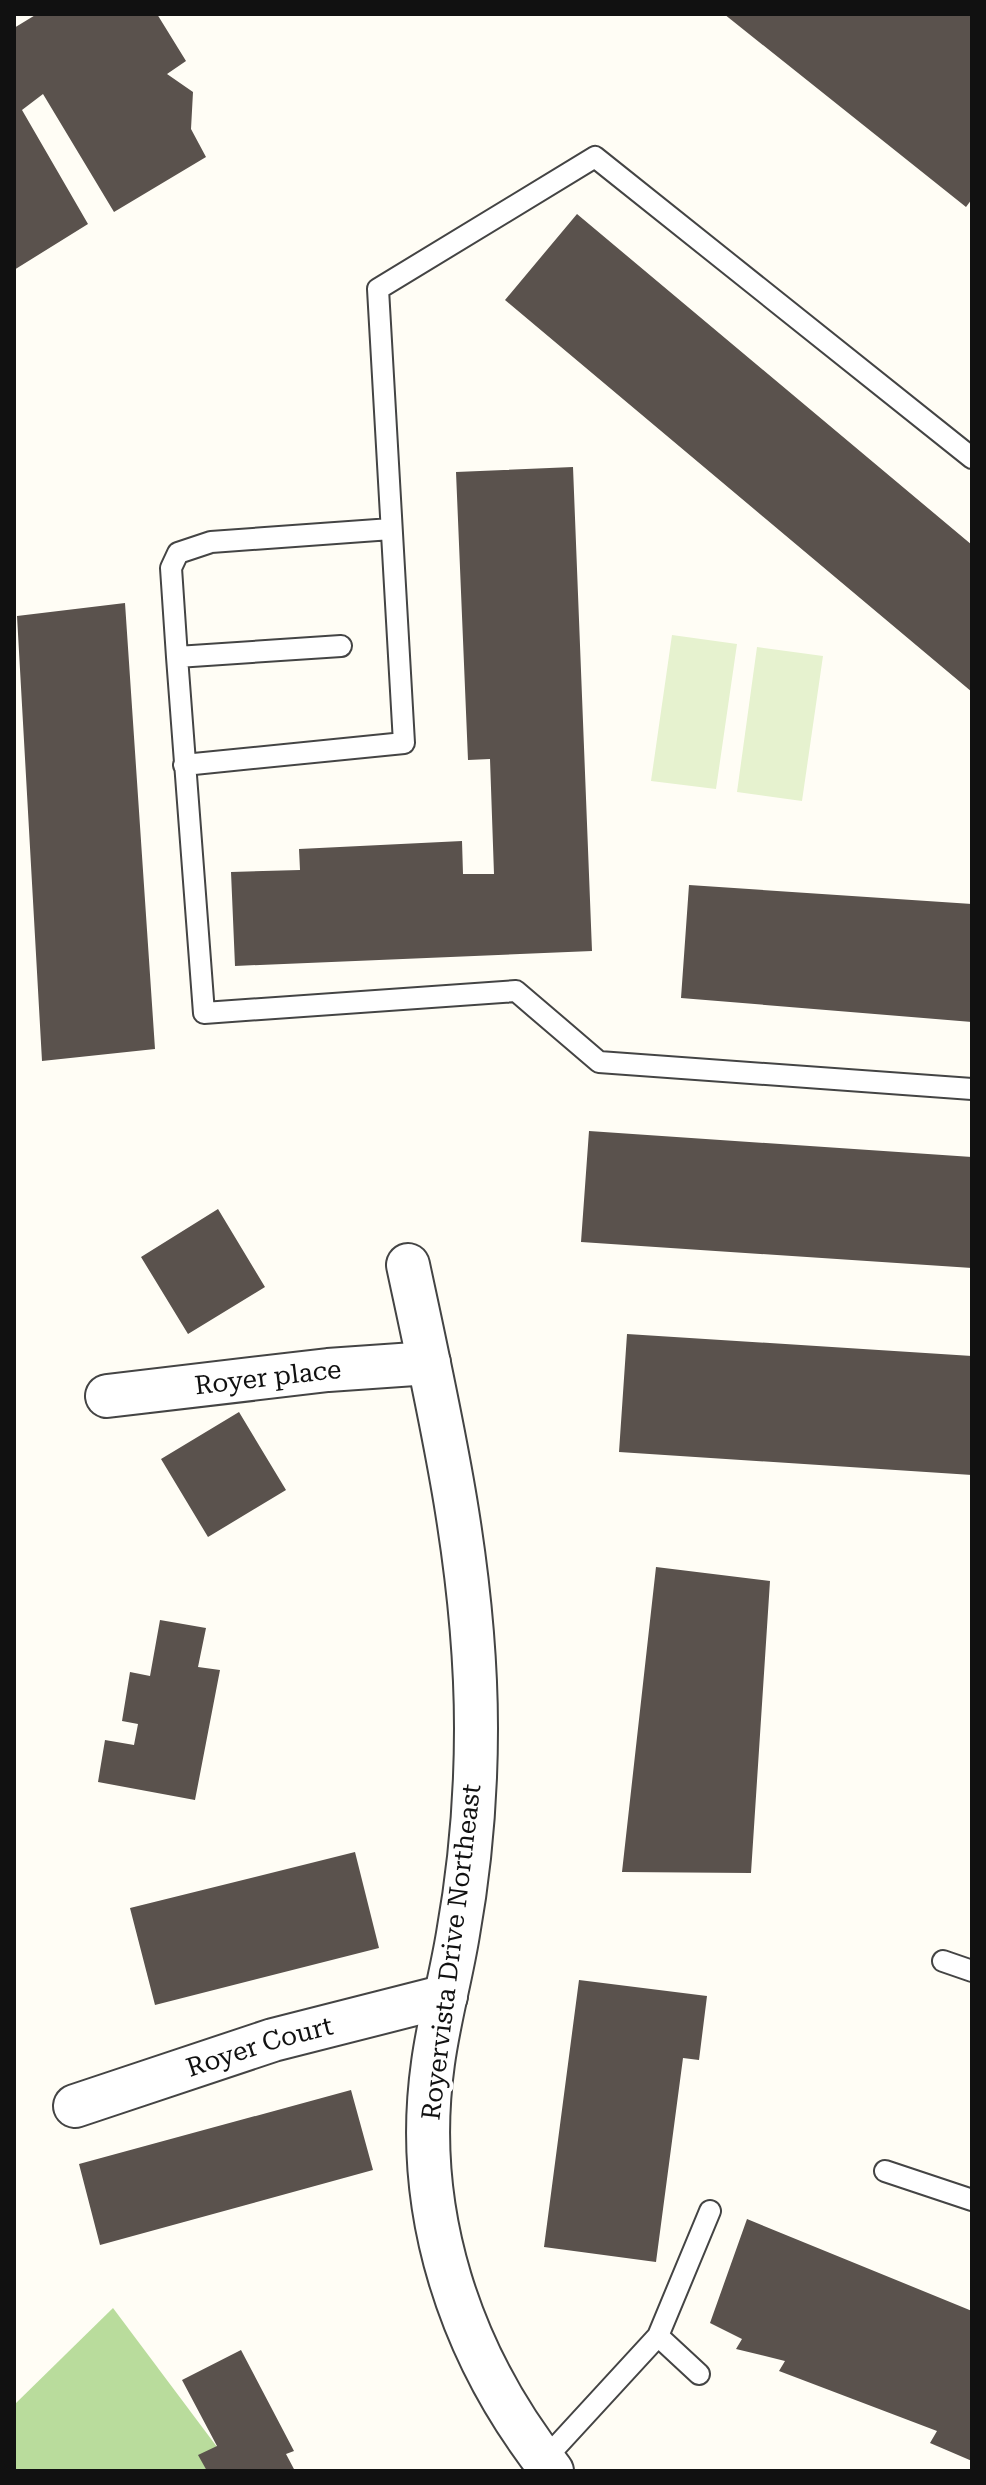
<svg xmlns="http://www.w3.org/2000/svg" width="986" height="2485" font-family="'Roboto Serif',serif">
	<rect width="100%" height="100%" fill="#fffdf5"/>
	<path fill="#b9dc9c" d="M113,2308L235,2471H14V2405Z"/>
	<path fill="#e6f2cf" d="M672,635L737,644L716,789L651,781Z
		M757,647L823,656L802,801L737,792Z"/>
	<path fill="#5a524d" d="M37,14H157L186,61L167,74L193,92L191,129L206,157L114,212L43,94L22,110L88,224L14,270V28Z
		M724,14H972V199L966,207Z
		M577,214L972,545V692L505,300Z
		M573,467L592,951L235,966L231,872L300,870L299,849L462,841L463,874H494L490,759L468,760L456,472Z
		M125,603L155,1049L42,1061L17,616Z
		M689,885L972,904V1022L681,998Z
		M589,1131L972,1157V1268L581,1242Z
		M218,1209L265,1287L188,1334L141,1257Z
		M627,1334L972,1356V1475L619,1452Z
		M239,1412L286,1490L208,1537L161,1459Z
		M656,1567L770,1581L751,1873L622,1872Z
		M160,1620L206,1628L198,1667L220,1670L195,1800L98,1782L105,1740L134,1745L138,1724L122,1721L130,1672L150,1676Z
		M355,1852L379,1948L155,2005L130,1908Z
		M579,1980L707,1996L699,2060L683,2058L656,2262L544,2247Z
		M351,2090L373,2170L100,2245L79,2164Z
		M747,2219L972,2311V2461L930,2443L937,2431L779,2371L785,2361L736,2349L742,2339L710,2323Z
		M241,2350L294,2451L286,2454L295,2471H207L198,2455L217,2446L182,2380Z"/>
	<g fill="none" stroke-linecap="round" stroke-linejoin="round">
		<defs>
			<path id="service" d="M341,646L177,657L204,1013L516,991L599,1062L972,1089
				M177,657L171,568L178,553L211,542L391,529
				M184,765L404,743L378,289L595,157L972,458
				M943,1961L972,1971
				M885,2171L972,2200
				M658,2336L699,2374
				M544,2460L658,2336L710,2211"/>
			<g id="minor">
				<path d="M408,1265C441,1419 476,1570 476,1728C476,1796 470,1867 458,1934C451,1977 439,2019 433,2063C412,2211 460,2355 552,2471"/>
				<path id="s1" d="M107,1396L328,1370L429,1363"/>
				<path id="s2" d="M75,2106L273,2040L446,1996"/>
			</g>
		</defs>
		<use href="#service" stroke="#444" stroke-width="24"/>
		<use href="#minor" stroke="#444" stroke-width="46"/>
		<use href="#service" stroke="#fff" stroke-width="20"/>
		<use href="#minor" stroke="#fff" stroke-width="42"/>
	</g>
	<g text-anchor="middle" stroke-width="8" stroke-linejoin="round" paint-order="stroke">
		<g font-size="26" fill="#111" stroke="#fff">
			<text dy="9" stroke="none"><textPath href="#s1" startOffset="162">Royer place</textPath></text>
			<text transform="translate(451 1952) rotate(-83)" y="9">Royervista Drive Northeast</text>
			<text dy="9" stroke="none"><textPath href="#s2" startOffset="194">Royer Court</textPath></text>
		</g>
	</g>
	<rect width="986" height="2485" fill="none" stroke="#111111" stroke-width="32"/>
</svg>
